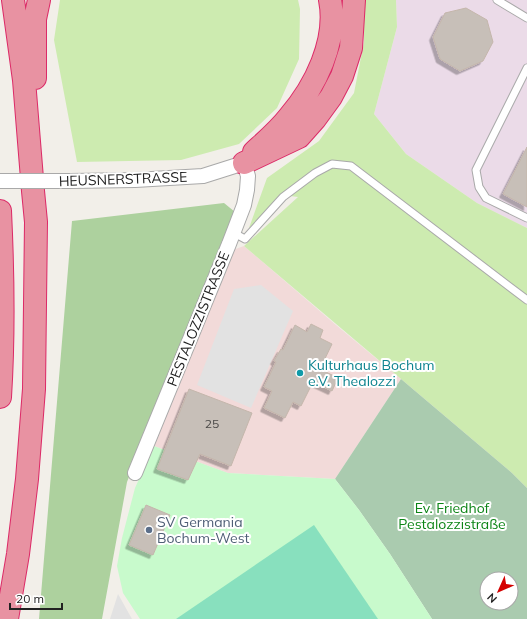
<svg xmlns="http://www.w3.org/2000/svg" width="527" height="619" font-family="Mulish,sans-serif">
	<defs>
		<filter id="shadow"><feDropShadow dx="-3.5" dy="3.5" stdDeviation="0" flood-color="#0004"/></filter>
	</defs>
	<rect width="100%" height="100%" fill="#f2efe9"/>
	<path fill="#f2dad9" d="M244,246L336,325L401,379L335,479L228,473L154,446L202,320L230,251Z"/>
	<path fill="#ebdbe8" d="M396,0H527V228L477,203L406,154L374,114L397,27Z"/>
	<path fill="#cdebb0" d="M60,0H298L300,9L299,59L277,108L239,144L181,160L77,162L54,40Z
		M364,0H396L397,27L374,114L406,154L477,203L527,228V488L512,473L244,246L298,197L282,195L249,228L267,178L319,141L354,93L364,42Z"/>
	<path fill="#add19e" d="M224,203L235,212L193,313L127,482L102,619H39L72,221Z"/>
	<path fill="#aacbaf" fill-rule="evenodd" d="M401,379L512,473L527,488V619H432L390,554L359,510L335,479ZM487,579H511V603H487Z"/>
	<path fill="#c8facc" d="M154,446L228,473L335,479L359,510L390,554L432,619H140L123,593L117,566L122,538L135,488Z"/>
	<path fill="#88e0be" d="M314,525L378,619H176Z"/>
	<path fill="#e2e2e2" d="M261,285L293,311L251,408L197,385L234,289Z
		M118,594L132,619H110Z"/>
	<path fill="#c7bfb8" stroke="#c4b6ab" filter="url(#shadow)" d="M466,8L487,20L493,42L483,61L460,71L440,59L433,37L445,13Z
		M527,147V207L503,194Z
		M311,324L323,330L320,338L332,344L320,369L338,378L332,391L313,382L301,406L293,402L285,418L264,408L272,391L264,387L276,362L274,361L281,349L283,350L295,325L307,332Z
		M189,389L252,413L231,466L200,454L188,480L157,469Z
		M146,505L170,515L153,555L129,545Z"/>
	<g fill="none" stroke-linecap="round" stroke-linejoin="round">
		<defs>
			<path id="lane" d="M497,0L527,18
				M527,68L476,170L479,187L486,198L527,218
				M234,233L245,239L283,197L315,173L332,164L351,166L527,300"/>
			<path id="street" d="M70,181L135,180L203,176L244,163L248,176L247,190L244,205L229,244L135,473"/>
			<path id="highway" d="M35,78V19L39,0
				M254,152C266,141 279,130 289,117C315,87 338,41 330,0
				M244,163L299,137L315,119L331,97L342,76L351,48L354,0
				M0,211C3,273 4,335 0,397
				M7,619L18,554L27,479L34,389L35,304L36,222L33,191L24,80L13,0"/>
		</defs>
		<use href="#lane" stroke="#a9a9a9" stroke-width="9"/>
		<use href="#street" stroke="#a9a9a9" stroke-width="16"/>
		<use href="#highway" stroke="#dc2a67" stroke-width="24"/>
		<use href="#lane" stroke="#fff" stroke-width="7"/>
		<use href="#street" stroke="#fff" stroke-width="14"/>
		<use href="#highway" stroke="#e892a2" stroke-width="22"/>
		<defs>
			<path id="street-bridge" d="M0,181H70"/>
		</defs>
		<use href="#street-bridge" stroke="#a9a9a9" stroke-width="16" stroke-linecap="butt"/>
		<use href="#street-bridge" stroke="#fff" stroke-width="14"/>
	</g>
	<circle fill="#0f9aa8" stroke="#fff" stroke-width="1.5" cx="300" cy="373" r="4"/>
	<circle fill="#5c6f8a" stroke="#fff" stroke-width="1.5" cx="149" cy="530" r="4"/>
	<g text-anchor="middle" stroke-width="4" stroke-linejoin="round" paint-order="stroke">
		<g font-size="12" fill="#4b4948">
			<text x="212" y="428">25</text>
		</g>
		<g font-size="14" fill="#222" stroke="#fff">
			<text transform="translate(123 179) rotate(-2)" y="5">HEUSNERSTRASSE</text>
			<text transform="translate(198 319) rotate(-68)" y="5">PESTALOZZISTRASSE</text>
		</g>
		<g font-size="14" fill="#0d838f" stroke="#fff" text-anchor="start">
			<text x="308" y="370">Kulturhaus Bochum<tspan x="308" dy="16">e.V. Thealozzi</tspan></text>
		</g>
		<g font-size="14" fill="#0c8416" stroke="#fff">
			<text x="452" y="513">Ev. Friedhof<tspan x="452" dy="16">Pestalozzistraße</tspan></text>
		</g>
		<g font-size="14" fill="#4e5e75" stroke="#fff" text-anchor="start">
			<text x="157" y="527">SV Germania<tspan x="157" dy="16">Bochum-West</tspan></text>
		</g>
	</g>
	<g transform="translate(499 591) rotate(225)"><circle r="19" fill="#ffffff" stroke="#a7a7a7"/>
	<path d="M0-3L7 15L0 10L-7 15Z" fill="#d40000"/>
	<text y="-6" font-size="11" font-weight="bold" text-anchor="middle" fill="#222222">N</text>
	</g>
	<path d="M10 603v6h52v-6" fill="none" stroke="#222222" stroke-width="2"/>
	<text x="16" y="603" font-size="12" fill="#222222" stroke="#ffffff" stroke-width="3" paint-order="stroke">20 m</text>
</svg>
